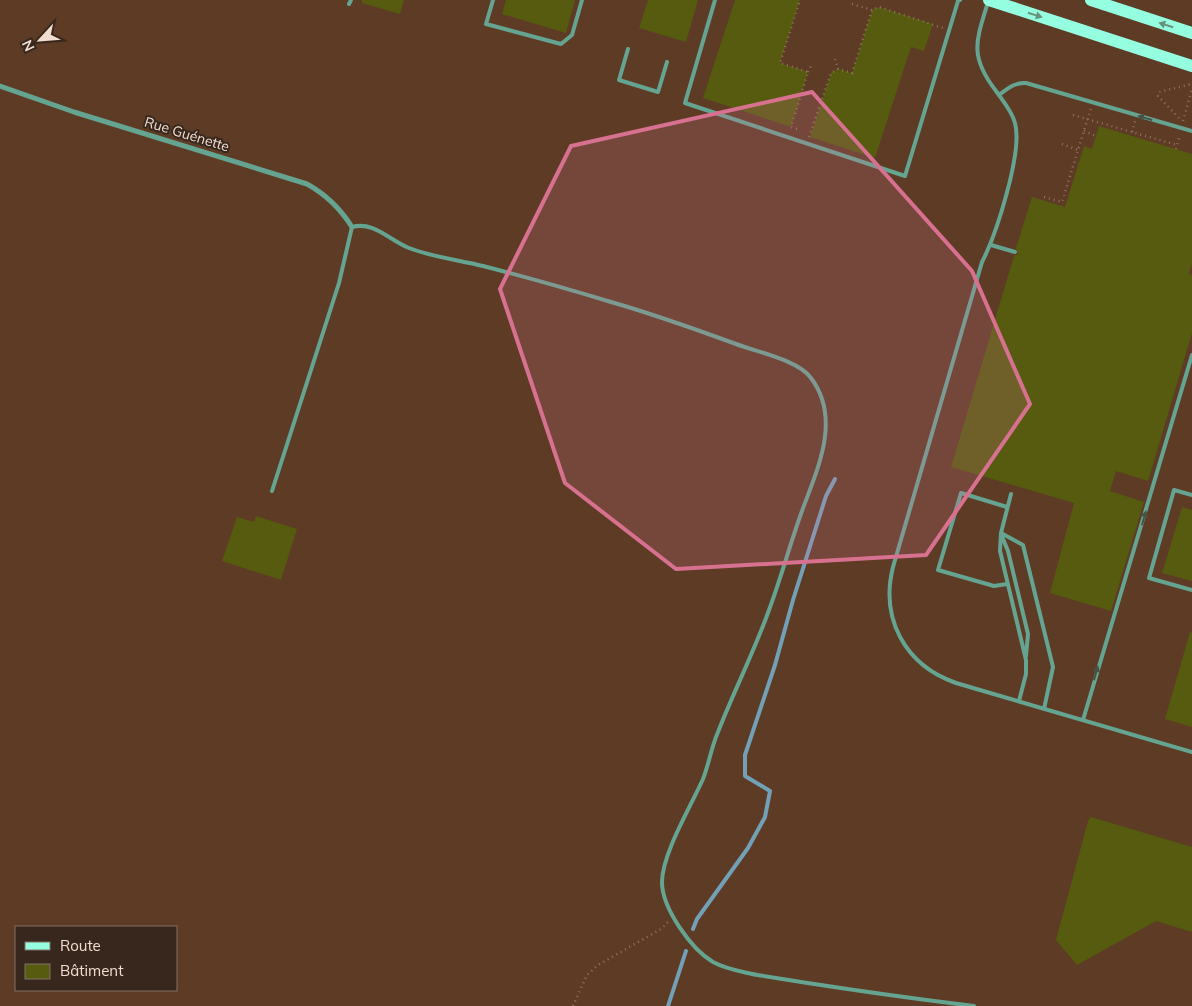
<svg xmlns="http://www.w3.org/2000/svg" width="1192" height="1006" font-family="Mulish,sans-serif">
	<rect width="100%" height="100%" fill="#5d3b25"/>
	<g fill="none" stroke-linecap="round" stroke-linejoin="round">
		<path stroke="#72a0b7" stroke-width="4" d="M693,929L697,919L748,848L765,817L770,791L745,776V755L775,665L793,600L826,496L835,479
			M668,1006L686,951"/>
	</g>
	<path fill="#565b0f" d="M362,0H404L400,14L362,3Z
		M506,0H575L566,33L502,14Z
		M648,0H698L686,42L639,28Z
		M735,0H800L780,63L808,72L791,127L703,98Z
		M879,7L933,24L924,51L911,47L875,158L810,137L831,73L838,69L852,73L872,10Z
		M1099,126L1192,154V264L1189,274L1192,275V333L1148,481L1116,471L1110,491L1144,502L1111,611L1050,593L1074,503L951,467L1014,256L1018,254L1016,248L1032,197L1065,207L1084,146L1092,149Z
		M1182,507L1192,510V581L1162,573Z
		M256,516L297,529L281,580L222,561L237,517L254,522Z
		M1190,632L1192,633V727L1165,719Z
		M1091,817L1192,847V932L1156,921L1077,965L1056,940L1088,821Z"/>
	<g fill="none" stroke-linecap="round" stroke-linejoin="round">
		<path stroke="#917360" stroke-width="2.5" stroke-dasharray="1 4" stroke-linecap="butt" d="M852,4L872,10
			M835,59L838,69
			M808,72L811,66
			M1073,115L1177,145
			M1179,118L1158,96L1159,92L1192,84
			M1183,121L1192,89
			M797,129L791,127L808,72L780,63L800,0
			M1084,131L1096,136
			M1132,132L1135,121
			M809,137L831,73L838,69L852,73L872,10L879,7L943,28
			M1062,144L1078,150
			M1176,149L1180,135
			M1044,197L1062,202L1091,108
			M573,1006L587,975L598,965L661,929L668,922"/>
		<path stroke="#66a492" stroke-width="4" d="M493,0L486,24L561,44L572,35L582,0
			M715,0L685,103L905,176L958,1L960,0
			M988,2C976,41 969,56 996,91C1003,101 1012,111 1015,123C1023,152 996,235 982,262L893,567C880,619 905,665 956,683L1192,752
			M349,4L351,0
			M628,49L619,80L658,92L667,62
			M999,95C1007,89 1015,82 1026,83L1192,131
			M991,245L1015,252
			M272,491L339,283L352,227C374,221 389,240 409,248C432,257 459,260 483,266C526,277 568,289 611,302C653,314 695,329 736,344C757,352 798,360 811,378C842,419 817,470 802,511C790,544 781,578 769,610C754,652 734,691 718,732C711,748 709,764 703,779C691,806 662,854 662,882C662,908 691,949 713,962C733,973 778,978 801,982C859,991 916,999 974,1006
			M1011,494L1001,533L1000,551L1026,660V674L1019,701
			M1192,495L1174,490L1149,578L1192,590
			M1007,507L961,493L938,570L994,586L1007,584
			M1001,533L1023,545L1053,667L1044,709
			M1001,534L1008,551L1028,634L1026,656
			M1083,720L1192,355"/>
		<path stroke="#66a492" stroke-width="5" d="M0,86L74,112L307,184C327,195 340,208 352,227"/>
		<path stroke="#95fee0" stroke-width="12" d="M989,0L1192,66
			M1091,0L1192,33"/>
	</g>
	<defs><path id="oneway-solid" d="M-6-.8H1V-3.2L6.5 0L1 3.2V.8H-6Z" transform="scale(1.25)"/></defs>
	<g fill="#66927e">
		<use href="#oneway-solid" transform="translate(1035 15) rotate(18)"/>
		<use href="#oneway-solid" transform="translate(1166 25) rotate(-162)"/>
	</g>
	<g fill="#475346">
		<use href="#oneway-solid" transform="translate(1145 118) rotate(-164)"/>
		<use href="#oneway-solid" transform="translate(1144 518) rotate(-74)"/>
		<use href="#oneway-solid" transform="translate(1096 673) rotate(-74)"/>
	</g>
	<path fill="#d87190" fill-opacity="0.2" stroke="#d87190" stroke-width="4" stroke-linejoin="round" d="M812,92L972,271L1030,404L926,555L676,569L565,483L500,289L571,146Z"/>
	<g text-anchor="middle" stroke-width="4" stroke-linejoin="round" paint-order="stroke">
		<g font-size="14" fill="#f3ddd0" stroke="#37271d">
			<text transform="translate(187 134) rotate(17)" y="5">Rue Guénette</text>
		</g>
	</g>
	<rect x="15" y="926" width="162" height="65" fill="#37271d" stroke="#827065"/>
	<rect x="25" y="942" width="25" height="8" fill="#95fee0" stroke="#827065"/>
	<text x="60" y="951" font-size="15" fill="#f3ddd0">Route</text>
	<rect x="25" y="964" width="25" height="15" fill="#565b0f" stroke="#827065"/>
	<text x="60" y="976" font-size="15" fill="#f3ddd0">Bâtiment</text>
	<g transform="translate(40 40) rotate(244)" stroke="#37271d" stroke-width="4" paint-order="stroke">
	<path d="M0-4L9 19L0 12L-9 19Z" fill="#f3ddd0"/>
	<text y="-8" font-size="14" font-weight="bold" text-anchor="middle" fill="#f3ddd0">N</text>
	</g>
</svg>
